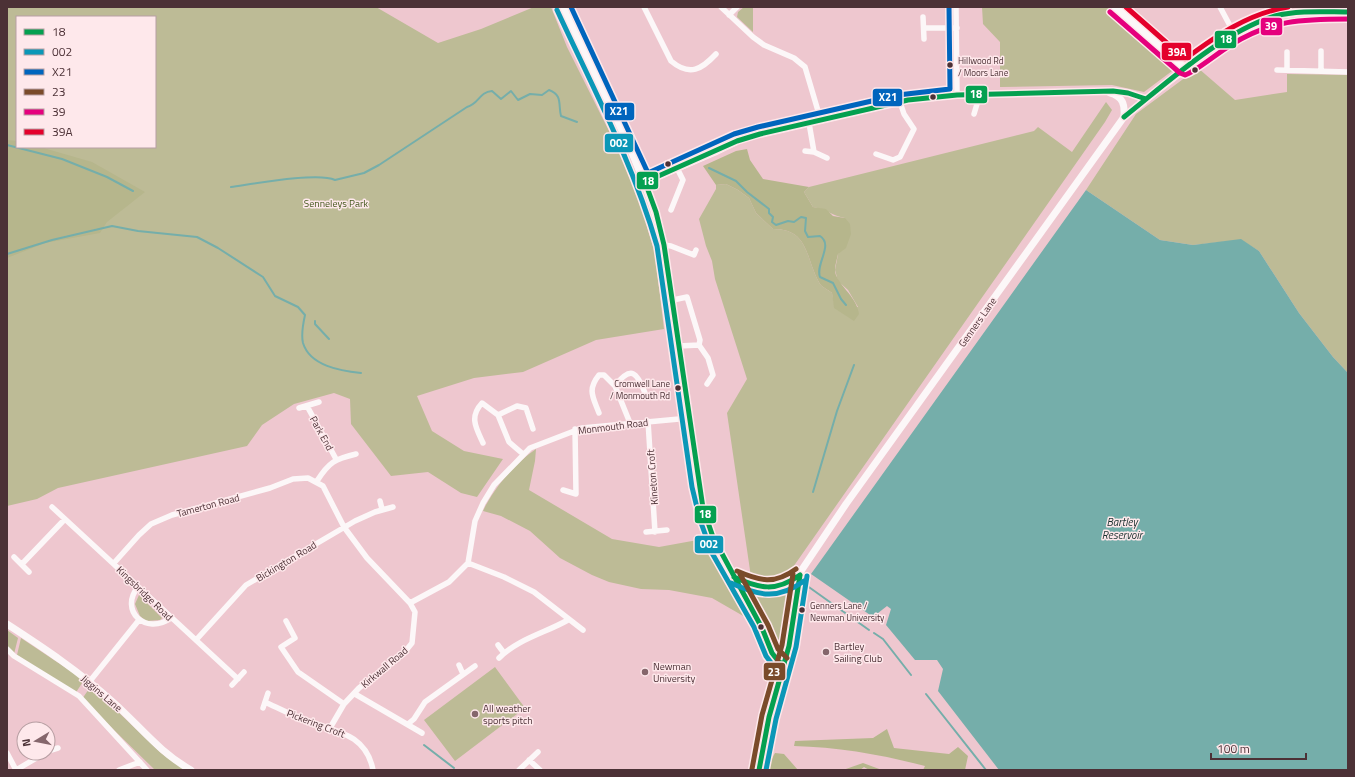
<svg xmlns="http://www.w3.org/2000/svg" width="1355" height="777" font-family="'Titillium Web',sans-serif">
	<rect width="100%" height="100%" fill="#eec7cf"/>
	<path fill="#bdbb96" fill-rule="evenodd" d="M7,7H376L438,43L481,29L534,7H551L567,47L634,181L655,254L664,329L596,340L523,372L474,378L417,396L432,431L464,451L503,459L477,497L461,493L428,472L391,476L351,424L350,399L334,393L294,404L262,425L247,446L58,488L37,499L7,506ZM17,17H155V147H17Z
		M744,7H753V32L737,17L738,12Z
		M982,7H1109L1171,61L1172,71L1144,92L1112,85L1000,87V42L983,24Z
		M1198,68L1235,100L1287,92V74L1348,75V373L1333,357L1299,313L1259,251L1241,240L1193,245L1160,240L1086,190L1136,114Z
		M1106,102L1112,110L1105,122L791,570C777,579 767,579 751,577L727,413L747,379L715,279L712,261L706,246L699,219L716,189V185L726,184L738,190L749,198L756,213L773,229C810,229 805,259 820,284C823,288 829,290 832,293L835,308L858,307L848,290L838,281L835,270L845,218C833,216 826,209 813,207L804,192L809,187L1034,131L1038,127L1072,152Z
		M536,449L535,461L529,490L612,539L659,547L703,539L745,617L712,598L669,590L641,589L609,582L592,575L560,558L530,531L501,516L483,511C494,488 515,463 536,449Z
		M796,583L785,646L781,655L777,653L748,594V591L752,589L768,591Z
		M139,595L162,618L160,620L146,621L140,616L135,604Z
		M7,630L18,638L14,654L7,647Z
		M21,638L84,680L75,694L17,655Z
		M495,667L525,708L455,761L424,720Z
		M91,686L161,753L185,770H155L82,699Z"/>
	<path fill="#b6b68c" d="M7,140L17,141V147H40L92,162L145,192L107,222L100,233L45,243L7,258Z
		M747,149L750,160L763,179L809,187L804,192L813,207L826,209L833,216L845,218L850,224L851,234L846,248L838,254C837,259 835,265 835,270C835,283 857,296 859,314L854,321L834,308L832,293C829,290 823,288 820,284C805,259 810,229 773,229L756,213L749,198L738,190L726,184L716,185L703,166L736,151Z
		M887,729L894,748L949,754L958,747L968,756L965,770H923L925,766C883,755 838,747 794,746L795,741L873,738Z
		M775,753L784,754L798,770H766Z
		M863,763L882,770H869L864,767L860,770H843Z"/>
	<path fill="#75aeaa" d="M1086,190L1160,240L1193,245L1241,239L1259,251L1299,313L1333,357L1348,373V770H999L938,691L943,669L937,660H915L886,625L891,609L887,606L873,617L811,574Z"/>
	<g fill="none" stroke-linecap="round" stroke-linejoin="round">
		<path stroke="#75aeaa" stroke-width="2" d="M7,145L62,159L107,177L133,191
			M709,168L736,181L747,192L769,209V213L773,217L772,222L776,225L788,221L794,222L801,217L806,218L805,231L808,237L820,236C834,245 815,264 820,277L833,283L841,299L846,305
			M231,187C253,184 318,172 335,180L364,173L379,165L467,107C479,104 479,92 492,91L501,99L511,91L518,100L530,94L542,95L549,90C563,95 558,105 561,116L577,122
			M7,254L52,240L112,226L138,231L197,237L218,248L263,277L275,296L298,307L305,315C303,324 301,335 303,343C310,366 341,371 361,373
			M315,321V324L329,339
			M813,492L837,411L854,365
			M806,585L869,630
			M874,633L883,639L911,675
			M926,694L986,770
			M424,745L454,768"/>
		<path stroke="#fcf7f8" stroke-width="5.5" d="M644,7L671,61C690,77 702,69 716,54
			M721,7L753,37L764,45L794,58L805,67L821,121
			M956,7L957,95
			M1220,7L1235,35
			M565,12L573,7
			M729,15L737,7
			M923,17L924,39
			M924,28H957
			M1321,51V71
			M1277,70L1348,72
			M1287,70V52
			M974,114L980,94
			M809,123L814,152
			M805,151L814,152L827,158
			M876,154L893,160L900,157L914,129L904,114L900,102
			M671,210L683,180L677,168
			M664,245L671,246L694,255L696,250
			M673,300L687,297L700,340L699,345L679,346
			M699,345L708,358L713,375L707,384
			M615,386L630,423
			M307,406L336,459
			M299,408L319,402
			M599,413C593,397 587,390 599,375H604L615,386C631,365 637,372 645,393
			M498,415L509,442L523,454
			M648,421L655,532
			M483,443C476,428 469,417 482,403L498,415L517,406L526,408L533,429
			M317,481C329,462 335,459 356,454
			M563,490L576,494L575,429
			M380,501L382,509
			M52,507L238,679
			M646,532L667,530
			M14,557L29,572
			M114,563L139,535L151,524L172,515L270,488L293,479L308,478L323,486L344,527L367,558L410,603L415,612L412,643L403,654L359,688L344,704L330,728
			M468,563L504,577L534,592L583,630
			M22,564L65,519
			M138,587C119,610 145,636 171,618
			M410,603L449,582L468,563L475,521L483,503L494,485L530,448L582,428L690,418
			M286,621L295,638L281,647L298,672L344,704
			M196,640L246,585L355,521L375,512L393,507
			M498,645L504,653
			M7,649L14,656L79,696L147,770
			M499,658C518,639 545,633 568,620
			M459,665L463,674
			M90,681L139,620
			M232,685L244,672
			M355,694L422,733
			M265,702C278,708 291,715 305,720C334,731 366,733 373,770
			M263,708L268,693
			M408,724L414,719L425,702L475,666
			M48,751L58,748
			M7,753L16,770
			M529,760L540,770
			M16,770L45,753
			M119,770L140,762
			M519,770L538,752"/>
		<path stroke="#fcf7f8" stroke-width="7" d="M563,7C598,85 643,161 664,245L699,486C702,504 706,521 713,537C727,571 751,602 766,637C770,647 772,660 784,664
			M1115,7L1185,68
			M1110,93C1123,97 1125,104 1124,117
			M645,182L715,152L737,141L760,134L908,100L957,95L1113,91L1128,93L1146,99
			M734,577C759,589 777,594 800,575
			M7,624C44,648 80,672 113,702C139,725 160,753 191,770
			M759,770L769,717L789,646L801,571L846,504L1124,117L1209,50L1256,24L1276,16L1298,13L1348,12"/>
		<defs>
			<path id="bus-1" d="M1124,117C1167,83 1222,32 1275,16C1298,10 1325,12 1348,12
				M734,577C760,589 776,592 800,575
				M784,664L779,662L772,653L762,628L713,537L703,508L664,245L656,212L645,182L737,141L760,134L908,100L957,95L1113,91L1128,93L1146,99
				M759,770L769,717L789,646L800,575"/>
			<path id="bus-2" d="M557,10C593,88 633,163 657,246L692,487L700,520L712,553L754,627L766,656L772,664L781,670
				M731,583C759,596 778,600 804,581
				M766,770L776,719L796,647L807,576"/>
			<path id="bus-3" d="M571,7L648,173L734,134L758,127L898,95L950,89L949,7"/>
			<path id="bus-4" d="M737,571C760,581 774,585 796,569
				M740,574L768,625L778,649L787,658
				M752,769L762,715L782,645L793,574"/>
			<path id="bus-5" d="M1110,12L1180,73L1185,75C1194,73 1220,51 1231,45C1270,20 1303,19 1348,19"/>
			<path id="bus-6" d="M1126,7L1185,59C1216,36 1249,13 1288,7"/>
		</defs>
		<use href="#bus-1" stroke="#fee8eb" stroke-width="8"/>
		<use href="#bus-2" stroke="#fee8eb" stroke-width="8"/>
		<use href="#bus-3" stroke="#fee8eb" stroke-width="8"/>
		<use href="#bus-4" stroke="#fee8eb" stroke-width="8"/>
		<use href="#bus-5" stroke="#fee8eb" stroke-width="8"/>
		<use href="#bus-6" stroke="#fee8eb" stroke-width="8"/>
		<use href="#bus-1" stroke="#04a050" stroke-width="5"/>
		<use href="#bus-2" stroke="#0b97b7" stroke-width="5"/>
		<use href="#bus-3" stroke="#0065bd" stroke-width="5"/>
		<use href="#bus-4" stroke="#7a4b2a" stroke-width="5"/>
		<use href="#bus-5" stroke="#e5007d" stroke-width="5"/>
		<use href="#bus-6" stroke="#e4002b" stroke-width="5"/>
	</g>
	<g fill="#4c3136" stroke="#fee8eb" stroke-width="1.5">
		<circle cx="950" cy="65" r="3.5"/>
		<circle cx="1195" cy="70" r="3.5"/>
		<circle cx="933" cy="97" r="3.5"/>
		<circle cx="668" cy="164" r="3.5"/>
		<circle cx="678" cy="388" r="3.5"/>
		<circle cx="802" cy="610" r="3.5"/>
		<circle cx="761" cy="627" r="3.5"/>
	</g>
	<g fill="#85666c" stroke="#fee8eb" stroke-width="1.5">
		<circle cx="826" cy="652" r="4"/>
		<circle cx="645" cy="672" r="4"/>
		<circle cx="475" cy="714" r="4"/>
	</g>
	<g text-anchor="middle" stroke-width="3" stroke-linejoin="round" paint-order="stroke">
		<g font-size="9" fill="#4c3136" stroke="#fee8eb" text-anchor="start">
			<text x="958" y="64">Hillwood Rd<tspan x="958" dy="12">/ Moors Lane</tspan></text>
			<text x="670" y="387" text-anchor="end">Cromwell Lane<tspan x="670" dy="12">/ Monmouth Rd</tspan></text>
			<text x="810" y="609">Genners Lane /<tspan x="810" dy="12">Newman University</tspan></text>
		</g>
		<g font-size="10" fill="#3f5418" stroke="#fee8eb">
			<text x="336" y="207">Senneleys Park</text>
		</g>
		<g font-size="10" fill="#4c3136" stroke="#fee8eb">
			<text transform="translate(977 322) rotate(-55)" y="4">Genners Lane</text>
			<text transform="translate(613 426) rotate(-7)" y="4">Monmouth Road</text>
			<text transform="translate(322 433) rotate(61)" y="4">Park End</text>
			<text transform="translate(652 477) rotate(-94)" y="4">Kineton Croft</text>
			<text transform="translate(208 505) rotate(-15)" y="4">Tamerton Road</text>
			<text transform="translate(286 561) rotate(-31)" y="4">Bickington Road</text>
			<text transform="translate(145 593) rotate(44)" y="4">Kingsbridge Road</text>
			<text transform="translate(384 667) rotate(-40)" y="4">Kirkwall Road</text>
			<text transform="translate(102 693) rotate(41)" y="4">Jiggins Lane</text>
			<text transform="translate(316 723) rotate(21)" y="4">Pickering Croft</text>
		</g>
		<g font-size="10" fill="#4c3136" stroke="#fee8eb" text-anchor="start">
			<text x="834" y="650">Bartley<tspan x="834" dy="12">Sailing Club</tspan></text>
			<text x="653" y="670">Newman<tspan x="653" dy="12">University</tspan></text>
			<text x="483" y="712">All weather<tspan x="483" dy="12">sports pitch</tspan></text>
		</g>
		<g font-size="11" font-style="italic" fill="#19302e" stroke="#fee8eb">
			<text x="1122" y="526">Bartley<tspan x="1122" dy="13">Reservoir</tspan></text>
		</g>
	</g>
	<g stroke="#fee8eb" stroke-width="1.5">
		<rect x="1260" y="17" width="23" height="19" rx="4" fill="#e5007d"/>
		<rect x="1214" y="30" width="23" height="19" rx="4" fill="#04a050"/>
		<rect x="1161" y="42" width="31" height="19" rx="4" fill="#e4002b"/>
		<rect x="965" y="85" width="23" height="19" rx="4" fill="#04a050"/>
		<rect x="872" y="88" width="31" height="19" rx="4" fill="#0065bd"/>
		<rect x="604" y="102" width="31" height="19" rx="4" fill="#0065bd"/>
		<rect x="604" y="133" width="30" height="20" rx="4" fill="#0b97b7"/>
		<rect x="636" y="171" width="23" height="19" rx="4" fill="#04a050"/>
		<rect x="694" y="505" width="23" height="19" rx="4" fill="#04a050"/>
		<rect x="694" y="535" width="30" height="19" rx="4" fill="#0b97b7"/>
		<rect x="763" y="662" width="23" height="19" rx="4" fill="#7a4b2a"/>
	</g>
	<g font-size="11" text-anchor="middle" font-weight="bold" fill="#fff">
		<text x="1271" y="30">39</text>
		<text x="1226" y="43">18</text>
		<text x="1177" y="56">39A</text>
		<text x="976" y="98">18</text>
		<text x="888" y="101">X21</text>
		<text x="619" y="115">X21</text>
		<text x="619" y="147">002</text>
		<text x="648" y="185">18</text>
		<text x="705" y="518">18</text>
		<text x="709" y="548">002</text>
		<text x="774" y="676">23</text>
	</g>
	<rect width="1355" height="777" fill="none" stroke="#4c3136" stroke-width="16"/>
	<rect x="16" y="16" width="140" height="132" fill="#fee8eb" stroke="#b79fa3"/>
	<rect x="24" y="29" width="20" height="6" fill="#04a050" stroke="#b79fa3"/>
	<text x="52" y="36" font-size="12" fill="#4c3136">18</text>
	<rect x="24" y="49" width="20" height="6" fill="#0b97b7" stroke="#b79fa3"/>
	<text x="52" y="56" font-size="12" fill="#4c3136">002</text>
	<rect x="24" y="69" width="20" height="6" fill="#0065bd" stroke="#b79fa3"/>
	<text x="52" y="76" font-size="12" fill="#4c3136">X21</text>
	<rect x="24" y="89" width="20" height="6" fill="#7a4b2a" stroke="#b79fa3"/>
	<text x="52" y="96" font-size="12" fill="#4c3136">23</text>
	<rect x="24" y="109" width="20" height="6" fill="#e5007d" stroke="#b79fa3"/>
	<text x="52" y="116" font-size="12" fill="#4c3136">39</text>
	<rect x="24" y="129" width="20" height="6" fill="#e4002b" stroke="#b79fa3"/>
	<text x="52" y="136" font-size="12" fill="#4c3136">39A</text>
	<g transform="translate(36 741) rotate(260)"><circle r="19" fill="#fee8eb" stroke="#b79fa3"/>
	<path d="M0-3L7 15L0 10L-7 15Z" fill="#85666c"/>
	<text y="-6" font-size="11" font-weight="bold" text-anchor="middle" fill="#4c3136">N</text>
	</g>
	<path d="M1211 753v6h95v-6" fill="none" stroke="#4c3136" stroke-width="2"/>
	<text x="1217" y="753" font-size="12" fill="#4c3136" stroke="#fee8eb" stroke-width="3" paint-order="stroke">100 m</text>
</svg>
